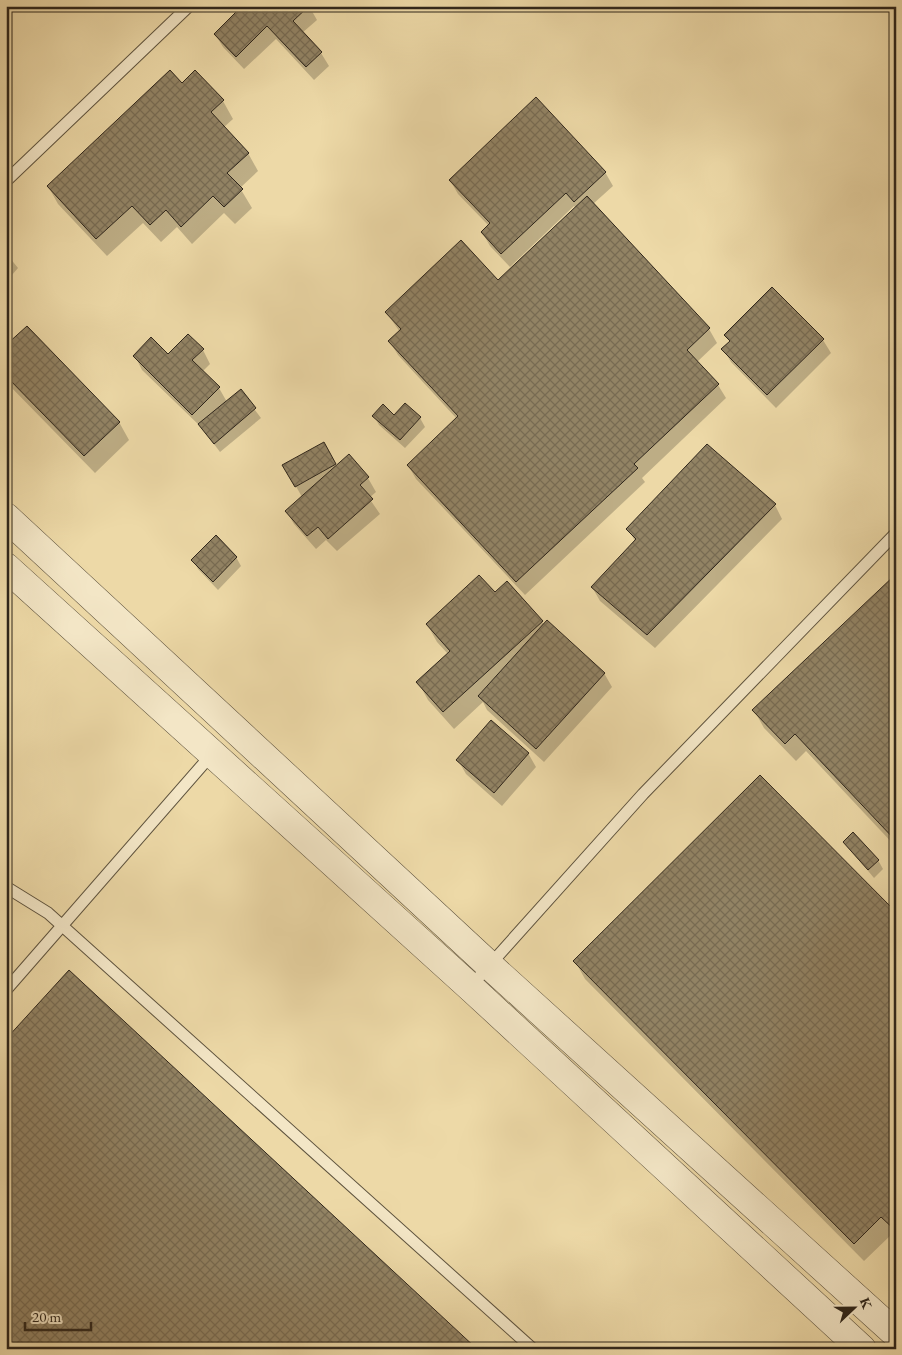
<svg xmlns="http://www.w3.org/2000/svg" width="902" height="1355" font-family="'EB Garamond',serif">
	<defs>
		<pattern id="building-cross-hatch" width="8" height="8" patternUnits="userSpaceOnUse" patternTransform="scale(1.25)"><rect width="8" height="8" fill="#928364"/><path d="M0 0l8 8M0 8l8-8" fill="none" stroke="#786b52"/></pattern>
	</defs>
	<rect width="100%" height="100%" fill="#edd9a7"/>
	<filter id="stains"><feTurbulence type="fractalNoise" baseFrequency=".004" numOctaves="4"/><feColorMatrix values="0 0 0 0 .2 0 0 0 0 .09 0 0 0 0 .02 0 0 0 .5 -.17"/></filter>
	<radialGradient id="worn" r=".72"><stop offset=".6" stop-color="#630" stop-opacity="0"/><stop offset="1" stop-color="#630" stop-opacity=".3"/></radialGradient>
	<path fill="#0003" d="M244,6H309L317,20L302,33L321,53L329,66L314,80L276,39L244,69L223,47L215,34Z
		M182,84L223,101L233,119L223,128L248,153L258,171L240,188L252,208L235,224L224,213L192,244L177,227L161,242L143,223L107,256L58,204L48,186Z
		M605,172L613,186L593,204L709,329L717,343L697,362L718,385L726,398L642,478L645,482L525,595L416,479L408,465L457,419L398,355L390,342L400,332L386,312L498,282L576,208L574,206L510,267L490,246L482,232L489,226L458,194L450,180Z
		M6,253L18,268L6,282Z
		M725,335L823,340L831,353L776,408L731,362L723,349L730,342Z
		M6,347L119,422L129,440L95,473L6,382Z
		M203,350L210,364L202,372L219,388L227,402L240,390L261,418L220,452L201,427L142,370L135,356H168Z
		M374,416L420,418L425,427L405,448L379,425Z
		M324,443L338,470L349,456L368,478L376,492L369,498L380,514L337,551L326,540L316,549L294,524L286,511L302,497L284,465Z
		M775,505L782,519L655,648L600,601L592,587L635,541L628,529Z
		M236,557L241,566L218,590L198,569L193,560Z
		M896,576V847L806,751L796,761L764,728L754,710Z
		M495,594L542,622L604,673L612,687L544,762L487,710L483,702L454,729L428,700L418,682L448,654L437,642L427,624Z
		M528,753L536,767L502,806L466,774L458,760Z
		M844,842L878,860L883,869L874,878Z
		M896,914V1237L892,1234L864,1261L585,979L575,961Z"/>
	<path fill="url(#building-cross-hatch)" stroke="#2f261b" d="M242,6H309L293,21L322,52L306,67L267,26L236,57L214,34Z
		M170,70L182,83L195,70L224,100L211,112L249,153L227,173L243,189L224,207L213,196L181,227L166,210L150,225L132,206L96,239L47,186Z
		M536,97L606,172L574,202L566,193L501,254L481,232L490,223L449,180Z
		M587,196L710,328L687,350L719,384L634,464L638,468L516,582L407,465L458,416L388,341L401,329L385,312L461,240L498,280Z
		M772,287L824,339L767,395L721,349L730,341L724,335Z
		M27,326L120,422L84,456L6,376V345Z
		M188,334L204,349L192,360L220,387L192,415L133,356L151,337L168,354Z
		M241,389L256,408L214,444L198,424Z
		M405,403L421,417L400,440L372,416L383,404L394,415Z
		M324,442L336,464L295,487L282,465Z
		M707,444L776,504L647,635L591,587L636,539L626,529Z
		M349,454L369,477L360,485L373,499L328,539L318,527L307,536L285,511Z
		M216,535L237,557L213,582L191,560Z
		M896,574V841L795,734L785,744L752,710Z
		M479,575L495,592L507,581L543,621L443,712L416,682L450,651L426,624Z
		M547,620L605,673L536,749L478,696Z
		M491,720L529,753L494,793L456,760Z
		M760,775L896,912V1231L881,1217L854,1244L573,961Z
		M853,832L879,860L868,870L843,842Z
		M69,970L477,1349H6V1039Z"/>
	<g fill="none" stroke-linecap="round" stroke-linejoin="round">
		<defs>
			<path id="service" d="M6,181L189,6
				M6,887L48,913L533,1349
				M470,987L643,794L896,533
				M6,990L212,754"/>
			<path id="tertiary" d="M6,517L489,965L896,1334
				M6,567L470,987L862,1349"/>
		</defs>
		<use href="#service" stroke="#5e533e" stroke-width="13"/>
		<use href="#tertiary" stroke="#5e533e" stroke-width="29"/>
		<use href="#service" stroke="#f3e6c6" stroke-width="11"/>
		<use href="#tertiary" stroke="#f3e6c6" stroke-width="28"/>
	</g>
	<rect width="902" height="1355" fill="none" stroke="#edd9a7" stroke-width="25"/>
	<rect x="8" y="8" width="887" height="1340" fill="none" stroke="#2f261b" stroke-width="2.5"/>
	<rect x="12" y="12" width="877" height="1330" fill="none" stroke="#2f261b"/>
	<g transform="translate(854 1308) rotate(68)" stroke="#f3e6c6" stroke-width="4" paint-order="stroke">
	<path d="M0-4L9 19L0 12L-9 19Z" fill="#2f261b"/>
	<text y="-8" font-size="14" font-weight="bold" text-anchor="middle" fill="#2f261b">K</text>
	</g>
	<path d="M25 1322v8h66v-8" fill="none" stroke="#2f261b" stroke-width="2.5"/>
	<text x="32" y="1322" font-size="15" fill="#2f261b" stroke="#f3e6c6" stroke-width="4" paint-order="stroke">20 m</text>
	<rect width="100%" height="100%" filter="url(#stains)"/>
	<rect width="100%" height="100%" fill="url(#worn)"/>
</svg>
